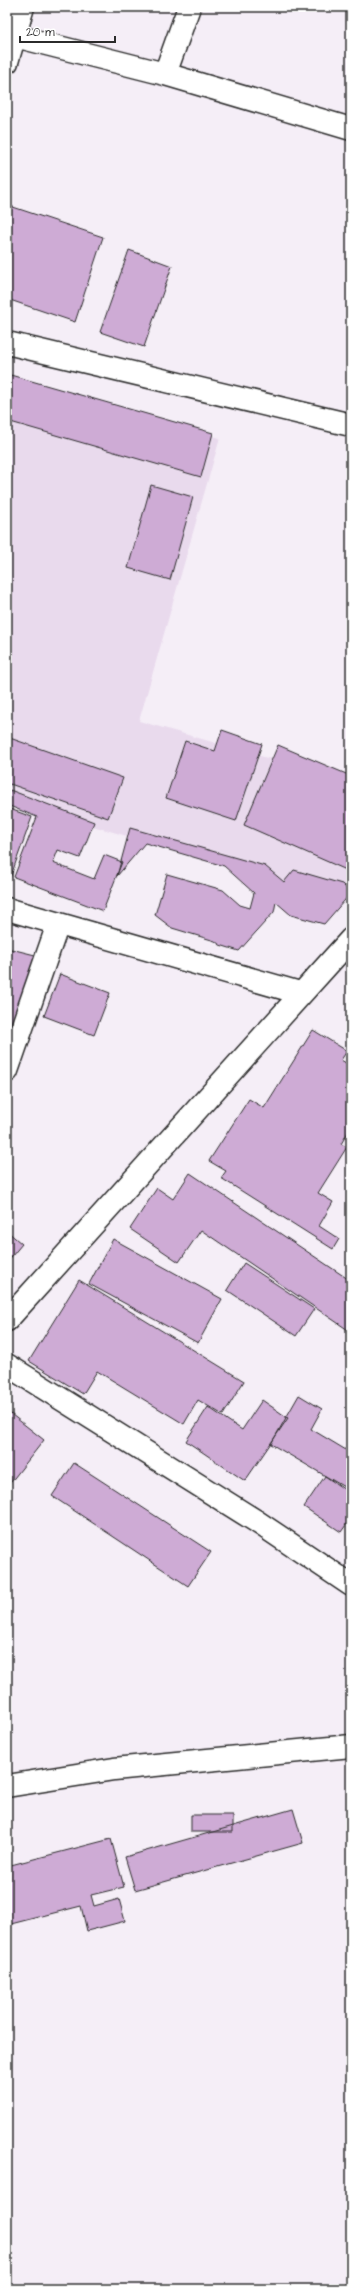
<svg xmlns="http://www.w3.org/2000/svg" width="358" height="2296" font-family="'Architects Daughter',sans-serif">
	<rect width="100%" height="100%" fill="#f5eef7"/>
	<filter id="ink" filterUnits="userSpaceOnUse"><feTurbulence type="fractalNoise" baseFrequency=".025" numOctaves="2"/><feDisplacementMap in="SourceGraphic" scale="8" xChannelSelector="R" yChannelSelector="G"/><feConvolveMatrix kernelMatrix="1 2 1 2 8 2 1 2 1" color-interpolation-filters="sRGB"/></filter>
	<g filter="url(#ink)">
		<path fill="#e9daed" d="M7,377L220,438L139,721L351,782V889L342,899L7,801Z"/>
		<path fill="#ceabd5" stroke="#2b2b2b" d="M7,205L103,237L75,322L7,299Z
			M129,250L172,266L144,347L100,332Z
			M7,374L213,433L201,477L7,421Z
			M151,485L193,497L170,580L128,568Z
			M222,730L262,744L236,821L166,798L185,741L215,751Z
			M7,737L123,778L108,818L10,784L7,791Z
			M278,745L351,776V872L244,825Z
			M10,790L94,822L80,858L58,850L53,863L94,879L104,855L122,862L103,911L14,877L37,817L7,805Z
			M7,808L32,817L9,881H7Z
			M130,828L265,866L284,882L294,870L342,884L351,893L324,924L291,915L276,902L274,912L239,951L220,945L215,941L172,928L155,915L167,874L223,890L240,905L250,908L254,893L224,866L145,843L117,876Z
			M7,948L35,955L32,972L15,1031L7,1029Z
			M60,974L110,993L94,1035L44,1016Z
			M313,1030L347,1051L341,1060L351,1066V1127L341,1144L347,1147L318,1193L333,1202L319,1226L339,1239L333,1249L221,1178L226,1171L209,1161L249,1099L264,1108Z
			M190,1173L351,1281V1332L201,1230L179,1262L130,1229L157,1188L173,1199Z
			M7,1231L22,1244L7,1262Z
			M113,1239L222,1299L198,1343L89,1284Z
			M244,1263L314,1309L296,1336L227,1290Z
			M79,1280L244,1381L223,1415L198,1400L184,1424L97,1371L83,1394L29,1361Z
			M299,1395L322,1409L311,1429L351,1453V1491L271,1444Z
			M262,1400L288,1418L245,1481L186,1441L208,1407L242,1430Z
			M7,1411L44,1440L7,1487Z
			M74,1463L211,1552L188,1586L52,1496Z
			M325,1476L351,1494V1518L341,1532L304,1507Z
			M293,1809L303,1843L135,1890L125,1857Z
			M191,1815H233V1832H191Z
			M111,1839L124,1887L91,1895L94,1906L119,1899L125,1921L87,1931L81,1906L7,1925V1866Z"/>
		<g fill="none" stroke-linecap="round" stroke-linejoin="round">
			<defs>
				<path id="street" d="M7,34L165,74L351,129
					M7,62L23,7
					M165,74L189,7
					M7,909L300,993
					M7,1071L58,924
					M7,1365L256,1521L351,1585"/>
				<path id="secondary" d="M7,343L351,425
					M7,1320L351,939
					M7,1786L114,1769L351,1746"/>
			</defs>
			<use href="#street" stroke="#2b2b2b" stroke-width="25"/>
			<use href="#secondary" stroke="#2b2b2b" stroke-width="25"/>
			<use href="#street" stroke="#fff" stroke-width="22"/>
			<use href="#secondary" stroke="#fff" stroke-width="22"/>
		</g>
	</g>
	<rect width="358" height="2296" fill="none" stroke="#fff" stroke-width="24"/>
	<rect x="12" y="12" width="334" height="2272" fill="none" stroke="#2b2b2b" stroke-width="1.5" filter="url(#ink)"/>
	<path d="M20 36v6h95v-6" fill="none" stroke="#2b2b2b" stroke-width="2"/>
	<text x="26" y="36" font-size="12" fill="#2b2b2b" stroke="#ffffff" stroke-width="3" paint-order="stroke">20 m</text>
</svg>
